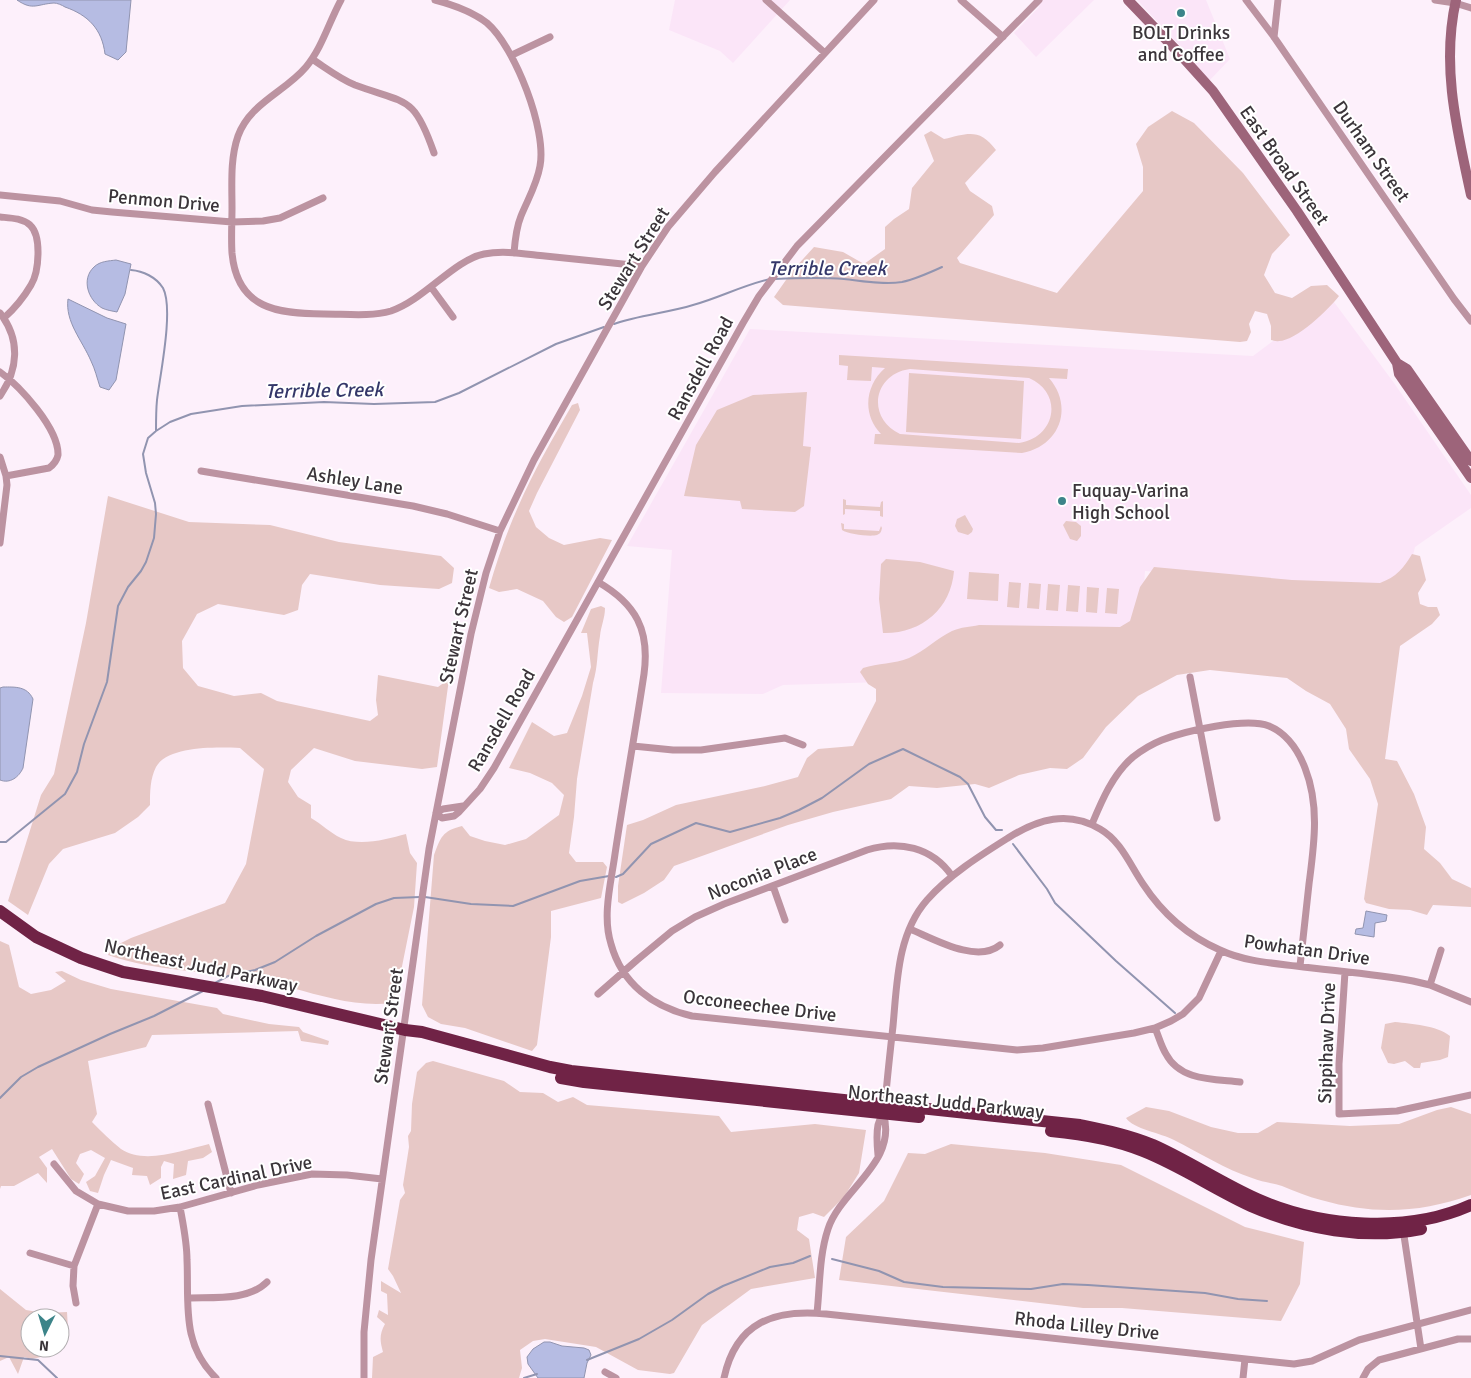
<svg xmlns="http://www.w3.org/2000/svg" width="1471" height="1378" font-family="Signika,sans-serif">
	<rect width="100%" height="100%" fill="#fdf0fb"/>
	<path fill="#fbe5f8" d="M675,0H790L733,63L720,51L669,30Z
		M1033,0H1094L1036,57L1014,33L1039,7Z
		M1137,0H1206L1230,59L1209,81L1185,51Z
		M1331,298L1394,383L1471,495V508L1415,547L1405,589L1145,571L1141,631L883,682L783,685L763,694L661,693L672,550L627,546L750,329L1253,356Z"/>
	<path fill="#e7c8c6" fill-rule="evenodd" d="M1172,111L1194,123L1243,173L1290,235L1272,254L1264,275L1275,293L1292,298L1311,286L1327,285L1339,296C1329,309 1296,341 1279,341C1276,342 1273,340 1271,340V326L1267,314L1255,311L1249,324L1251,332L1247,341L1240,342L783,305L774,297L793,270L814,247L843,252L864,264L885,249V227L894,219L909,209L912,188L934,161L924,135L931,131L944,139C968,133 980,128 996,150L965,183L970,191L992,206L994,215L957,258L960,263L1057,293L1143,191V167L1136,144L1148,127Z
		M839,355L1068,369L1067,379L1049,378C1074,407 1060,446 1022,453L874,444L875,434H881C862,414 865,386 885,368L872,367L871,381L847,380L848,366L839,365ZM910,369L1029,378C1064,393 1056,438 1019,443L900,434C866,418 873,374 910,369Z
		M909,373L1024,381L1021,439L906,432Z
		M807,392L803,446L811,447L804,506L795,512L742,509L740,501L684,496L696,445L717,410L753,395Z
		M578,403L580,410L537,493L529,511L536,527L549,538L564,545L600,538L612,540L572,617L564,622L556,617L543,601L517,589L499,592L489,588C497,560 506,534 518,507C533,472 553,438 572,405Z
		M108,496L189,522L270,525L339,542L441,556L454,568L452,583L439,589L380,585L310,574L302,585L298,610L284,615L218,604L197,614L182,641L183,668L198,686L234,696L261,693L277,701L370,721L378,715L376,700L378,675L438,687L449,679L437,767L422,769L355,761L314,748L291,770L288,782L298,797L311,805V818C322,824 330,833 341,838C360,847 387,839 406,834L410,853L417,863L414,907L396,996L392,1003C358,1007 325,997 292,988C281,985 270,980 259,979C209,971 157,972 108,955L111,948L131,938L225,903L246,864L264,769L240,748C220,747 168,745 156,767C150,779 150,792 150,805L138,817L115,833L63,849L49,864L28,915L8,901L41,795L54,774L86,623Z
		M843,499L846,500V505L880,507L881,502L883,501V517L880,516V511L845,509V514L843,515Z
		M965,515L973,529L972,532L968,535L958,532L955,526L957,519Z
		M1066,521L1076,522L1081,526V536L1077,541L1070,539L1063,525Z
		M841,523L844,524V529L879,531L881,526L882,528C881,532 881,533 877,535C870,537 848,534 842,530Z
		M1412,554L1420,556L1426,580L1418,593L1420,604L1428,607H1437L1440,615L1432,624L1400,646L1385,759L1397,761L1414,794L1426,827L1424,849L1440,863L1452,879L1471,888V907L1433,905L1427,915L1410,910L1389,909L1366,903L1364,899L1378,804L1370,779L1349,749L1346,729L1330,704L1306,691L1287,678L1210,670L1177,675L1138,696L1106,727L1083,758L1067,769L1050,768L1019,775L989,788L975,784L937,788L909,786L891,799L833,812L788,825L674,866L664,880L644,893L622,904L618,902V886L627,825L643,820L676,805L765,786L798,777L807,758L818,749L853,746L876,701V689L868,684L860,672L863,668C878,663 894,664 909,658C925,651 937,638 952,631C961,627 970,627 979,625L1120,627L1130,621L1140,587L1154,567L1292,580L1380,583C1396,577 1404,568 1412,554Z
		M886,559L920,562L954,571C951,609 921,634 883,633L879,599L881,564Z
		M969,572L999,574L998,601L967,599Z
		M1009,582L1021,583L1019,608L1007,607Z
		M1029,583L1041,584L1039,609L1027,608Z
		M1048,584L1060,585L1058,611L1046,610Z
		M1068,585L1080,586L1078,612L1066,611Z
		M1087,587L1099,588L1097,613L1086,612Z
		M1107,588L1119,589L1117,614L1105,613Z
		M601,606L605,608C605,618 601,626 600,636C597,653 598,666 593,683L577,779L574,817L569,853L576,862H603L607,867L601,898L551,911V937L537,1045L532,1051L465,1028L441,1024L428,1017L422,1005L434,855C441,837 442,831 462,826L470,836L485,841L505,845L526,839L559,815L564,795L552,783L530,773L509,768L532,722L554,736L567,733L582,696L591,667L587,633H581L591,609Z
		M0,941L9,945L19,987L31,994L51,990L66,981L55,972L62,971L81,980L111,989L217,1008L223,1014L269,1024L299,1027L303,1032L329,1041L328,1045L301,1041L298,1031L152,1035L146,1047L88,1061L97,1114L92,1122C101,1131 111,1141 121,1149C144,1165 184,1150 209,1144L212,1152L203,1158L188,1161L186,1175L173,1179L174,1164L164,1161L161,1167V1178L150,1185L147,1176L132,1175L133,1168L111,1160L104,1175L98,1193L90,1191L86,1182L95,1176L105,1158L91,1150L80,1154L76,1163L84,1174L79,1184L71,1179L52,1149L39,1157L47,1168V1183L38,1173L14,1186H1L0,1189Z
		M1395,1022C1412,1024 1436,1025 1450,1036L1448,1057L1440,1060L1421,1063L1420,1068H1414L1405,1061L1394,1064L1388,1063L1381,1048L1385,1024Z
		M433,1061L504,1081L520,1092L543,1093L558,1102L573,1097L587,1105L719,1116L731,1132L815,1124L866,1130L859,1173L844,1197L824,1217L813,1213L799,1217L797,1230L809,1239L815,1278L751,1289L702,1325L674,1373L670,1374L638,1370L596,1347L545,1339L533,1341L520,1350L522,1368L519,1378H372L373,1357L383,1352C380,1341 379,1335 385,1324L377,1317L379,1310L388,1315L387,1294L381,1291V1281L401,1293L393,1276L388,1269L400,1200L405,1193L403,1185L409,1147L408,1136L411,1131L412,1104L417,1072L426,1063Z
		M1146,1107L1169,1111L1211,1127L1238,1133H1258L1277,1122L1350,1126L1399,1124L1437,1110L1451,1107L1471,1114V1195C1420,1213 1374,1215 1321,1200C1308,1197 1295,1191 1282,1186C1272,1183 1262,1182 1252,1178C1227,1170 1198,1152 1174,1140C1161,1133 1133,1129 1126,1118Z
		M951,1144L1045,1153L1121,1165L1245,1227L1304,1242L1300,1284L1281,1321L1122,1308H1083L839,1280L846,1237L884,1201L908,1153L925,1154Z
		M0,1289L26,1310L44,1313L67,1312L68,1329L60,1325V1318H30V1348H39L41,1357L32,1359L24,1357L18,1374L9,1357L0,1361Z"/>
	<path fill="#b6bce3" stroke="#9194b0" d="M17,0H131L126,52L118,60L105,54C102,29 88,15 65,7C62,5 57,3 54,3C37,4 33,11 17,0Z
		M116,260L131,264L125,294L117,312C112,311 106,310 102,308C88,300 81,279 94,267C100,261 109,261 116,260Z
		M68,299L107,318L126,324L116,380L109,390L100,387C97,378 95,369 91,361C82,340 65,322 68,299Z
		M3,687C15,687 27,686 33,699L23,768C19,777 10,784 0,780V688Z
		M1366,911L1387,915L1386,921L1375,923L1374,937L1355,934L1356,929L1363,928Z
		M544,1342H550L562,1346L584,1348L589,1350L591,1355L587,1363L584,1378H538L528,1364L527,1357L533,1349Z"/>
	<g fill="none" stroke-linecap="round" stroke-linejoin="round">
		<path stroke="#9194b0" stroke-width="2" d="M131,270C143,271 156,277 163,288C174,309 160,375 157,400C156,410 156,421 156,431
			M774,279C797,278 821,277 844,279C863,281 883,285 902,282C916,279 929,273 942,267
			M614,324C639,315 667,313 693,305C719,298 743,285 770,279
			M0,842H6L65,794L77,772L84,744L107,682L118,606L128,587L141,571L146,562L154,538L156,514L155,503L146,473L143,454L148,438L156,431L170,422L191,414L242,406L324,402L374,404L435,402L459,393L556,344L604,327
			M1013,844L1047,889L1055,903L1116,961L1175,1013
			M616,877L623,874L651,844L696,823L730,832L780,818L799,810L822,798L869,764L903,749L960,777L968,784L985,817L996,830H1002
			M425,897L471,904L513,906L580,881L609,876
			M215,983L228,976L255,970L275,962L316,936L376,904L394,898L420,897
			M0,1098L21,1077L38,1067L110,1034L154,1016L203,991
			M832,1259L879,1271L904,1282L943,1287L1031,1289L1063,1284L1088,1285L1205,1293L1238,1299L1267,1301
			M0,1356L38,1360L57,1378
			M587,1360L639,1339L672,1320L708,1294L723,1286L770,1267L793,1263L810,1256
			M524,1378L537,1374"/>
		<path stroke="#bc93a1" stroke-width="7" d="M341,0C329,22 322,48 306,67C285,92 250,103 238,136C230,159 232,184 232,208C232,223 231,238 232,253C237,309 278,314 324,314C346,314 370,317 391,311C424,300 454,260 484,254C504,250 525,254 545,256C577,259 610,263 642,266
			M435,0C454,5 472,11 487,23C515,47 547,130 540,166C537,184 528,199 521,216C516,228 515,240 514,253
			M766,0L825,53
			M961,0L1003,37
			M1246,0L1274,37L1454,299L1471,321
			M1435,0L1455,3L1471,8
			M1274,37L1278,0
			M512,55L550,37
			M312,59C326,68 340,79 355,85C407,104 414,95 434,153
			M0,195L60,201L92,210L112,212L232,222L263,221L280,218L323,198
			M0,217C10,218 22,218 30,225C42,236 39,272 31,285C24,297 14,309 4,318
			M431,287L453,317
			M0,313C21,340 18,370 0,396
			M0,372C20,386 59,429 58,455C57,460 53,465 49,468L6,476
			M0,457L6,476L7,485L0,543
			M201,471L413,506L447,514L500,531
			M598,582C636,604 650,630 644,674C635,734 624,794 615,854C611,883 602,916 611,944C622,984 653,1007 692,1016L1017,1050L1043,1048L1134,1033L1155,1028L1171,1021L1183,1014L1199,998L1221,951
			M1190,677L1217,818
			M633,746L673,750H701L785,738L803,745
			M463,806L443,809L436,813L442,818L454,816L459,812L480,789L494,768L743,323L759,296L797,246L1039,0
			M1092,824C1102,800 1113,774 1133,757C1142,750 1152,744 1162,740C1185,731 1246,717 1269,726C1288,734 1298,750 1305,768C1320,806 1314,845 1309,884C1306,911 1303,939 1300,966
			M773,886L785,920
			M910,929C934,939 977,964 1000,945
			M1345,972L1339,1064V1114L1397,1111L1471,1095
			M1430,985L1441,950
			M598,994L637,960L672,931L695,917L724,904L867,850C899,840 932,847 952,876
			M1155,1028C1159,1037 1161,1046 1166,1054C1180,1081 1214,1079 1240,1082
			M208,1104L231,1193
			M878,1155C877,1145 876,1135 878,1125C880,1118 884,1112 885,1105C887,1079 890,1053 893,1026C897,984 897,934 927,900C949,875 981,855 1008,838C1038,819 1068,810 1100,829C1121,841 1130,865 1143,884C1162,913 1188,936 1220,950C1243,961 1271,963 1296,966C1335,971 1375,974 1413,981L1430,985L1471,1002
			M54,1164L76,1191L98,1204L128,1211H154L180,1207L258,1185L312,1174L347,1175L382,1179
			M180,1207C183,1224 187,1242 187,1260C189,1304 181,1344 216,1378
			M1403,1229L1421,1349
			M30,1253L74,1266
			M188,1298C213,1297 248,1301 267,1282
			M76,1303L73,1286L74,1266L98,1204
			M817,1313C820,1286 819,1256 828,1229C841,1189 899,1162 883,1113
			M605,1372L616,1378
			M364,1378V1332L371,1260L429,849L471,634L486,573L500,531L534,460L642,266L668,227L715,172L874,0
			M724,1378C736,1322 774,1309 826,1314L1294,1364L1312,1361L1359,1340L1471,1310
			M1243,1378L1245,1359
			M1363,1378L1368,1369L1379,1360L1458,1339H1471"/>
		<path stroke="#9d647a" stroke-width="10" d="M1128,0L1176,50L1213,91L1297,211L1397,363L1399,374L1471,478
			M1456,0C1441,66 1457,130 1471,195
			M1397,363L1407,369L1471,461"/>
		<path stroke="#702346" stroke-width="12" d="M0,911L36,937L81,958L123,972L262,996L405,1030L422,1032L550,1067L571,1071L1080,1125C1104,1130 1129,1135 1153,1145C1189,1161 1221,1183 1257,1199C1321,1227 1407,1234 1471,1205
			M561,1078L584,1082L919,1117
			M1051,1131C1082,1134 1114,1139 1143,1151C1181,1166 1214,1189 1251,1206C1304,1229 1364,1240 1421,1229"/>
	</g>
	<g fill="#3c8489" stroke="#fff" stroke-width="2">
		<circle cx="1181" cy="13" r="5"/>
		<circle cx="1062" cy="501" r="5"/>
	</g>
	<g text-anchor="middle" stroke-width="4" stroke-linejoin="round" paint-order="stroke">
		<g font-size="19" fill="#3b353a" stroke="#fff">
			<text x="1181" y="39">BOLT Drinks<tspan x="1181" dy="22">and Coffee</tspan></text>
			<text x="1072" y="497" text-anchor="start">Fuquay-Varina<tspan x="1072" dy="22">High School</tspan></text>
		</g>
		<g font-size="19" fill="#3b353a" stroke="#fff">
			<text transform="translate(1372 151) rotate(55)" y="7">Durham Street</text>
			<text transform="translate(1285 165) rotate(55)" y="7">East Broad Street</text>
			<text transform="translate(164 200) rotate(5)" y="7">Penmon Drive</text>
			<text transform="translate(633 258) rotate(-58)" y="7">Stewart Street</text>
			<text transform="translate(700 368) rotate(-61)" y="7">Ransdell Road</text>
			<text transform="translate(355 480) rotate(9)" y="7">Ashley Lane</text>
			<text transform="translate(458 626) rotate(-77)" y="7">Stewart Street</text>
			<text transform="translate(501 720) rotate(-60)" y="7">Ransdell Road</text>
			<text transform="translate(762 873) rotate(-21)" y="7">Noconia Place</text>
			<text transform="translate(1307 949) rotate(8)" y="7">Powhatan Drive</text>
			<text transform="translate(201 965) rotate(12)" y="7">Northeast Judd Parkway</text>
			<text transform="translate(760 1005) rotate(7)" y="7">Occoneechee Drive</text>
			<text transform="translate(388 1026) rotate(-82)" y="7">Stewart Street</text>
			<text transform="translate(1326 1043) rotate(-88)" y="7">Sippihaw Drive</text>
			<text transform="translate(946 1101) rotate(6)" y="7">Northeast Judd Parkway</text>
			<text transform="translate(236 1177) rotate(-12)" y="7">East Cardinal Drive</text>
			<text transform="translate(1087 1325) rotate(6)" y="7">Rhoda Lilley Drive</text>
		</g>
		<g font-size="20" font-style="italic" fill="#343769" stroke="#fff">
			<text x="827" y="275">Terrible Creek</text>
			<text transform="translate(324 390) rotate(-1)" y="7">Terrible Creek</text>
		</g>
	</g>
	<g transform="translate(45 1333) rotate(185)"><circle r="24" fill="#ffffff" stroke="#b1aeb0"/>
	<path d="M0-4L9 19L0 12L-9 19Z" fill="#3c8489"/>
	<text y="-8" font-size="14" font-weight="bold" text-anchor="middle" fill="#3b353a">N</text>
	</g>
</svg>
